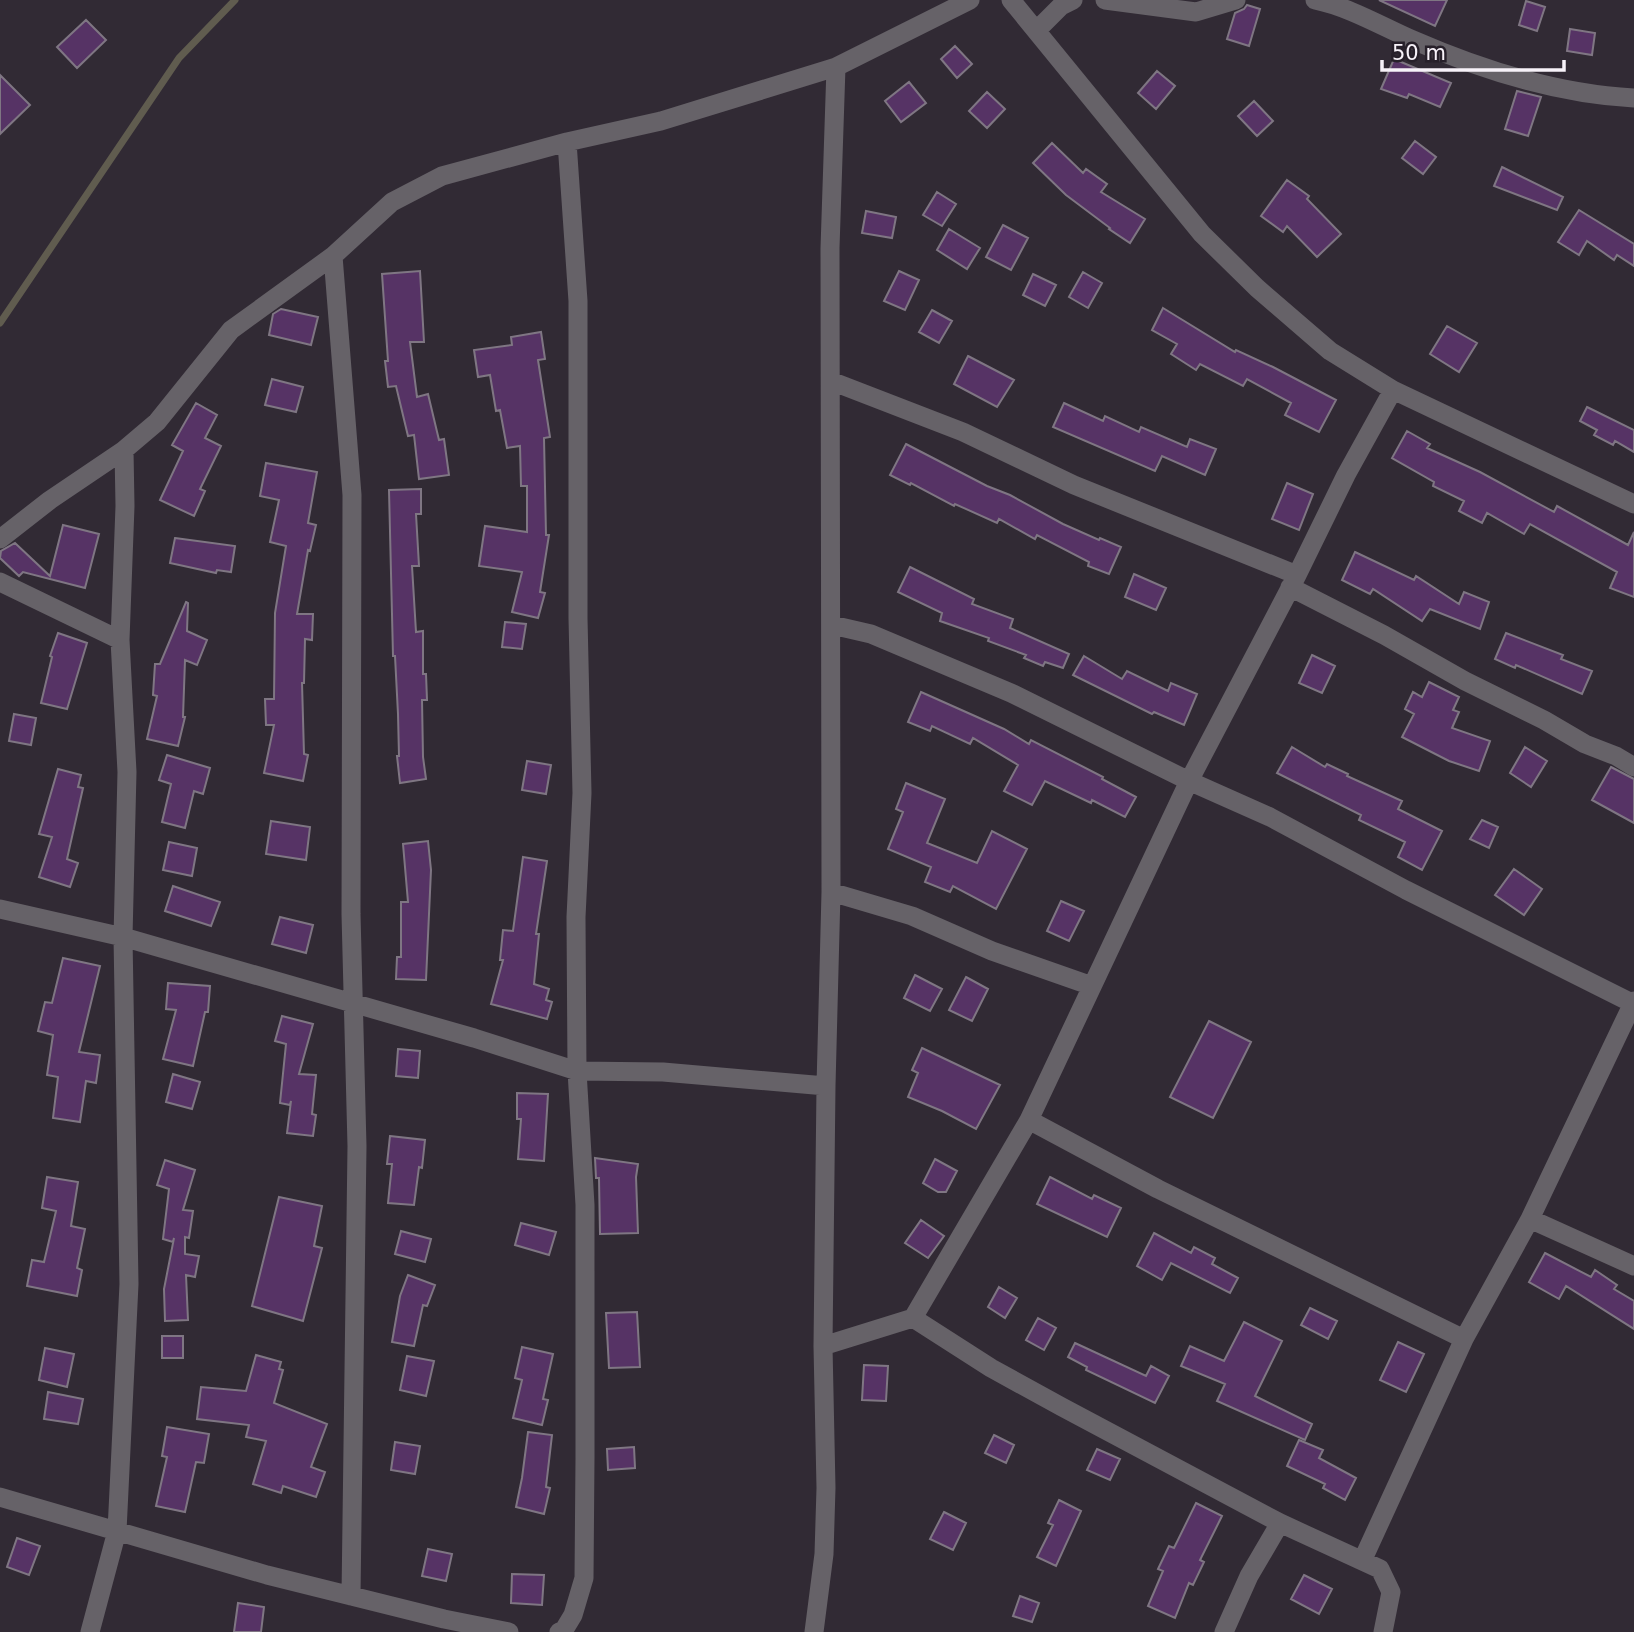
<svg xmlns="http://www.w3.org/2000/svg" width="1634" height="1632" font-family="'DejaVu Sans',sans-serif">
	<rect width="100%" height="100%" fill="#312a34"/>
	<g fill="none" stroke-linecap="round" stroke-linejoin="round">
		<path stroke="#605c4f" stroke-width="7" d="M0,323L179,58L235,0"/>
	</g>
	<path fill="#563365" stroke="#7f7683" stroke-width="2" d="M1379,0H1447L1435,26Z
		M1526,1L1545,7L1537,31L1519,25Z
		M1247,5L1260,9L1249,46L1227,39L1235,13L1244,9Z
		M86,20L106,40L77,68L57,47Z
		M1570,29L1595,33L1592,55L1567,51Z
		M955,46L972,64L957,78L941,59Z
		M1394,59L1451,83L1440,107L1409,94L1407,98L1381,89Z
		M1157,71L1175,86L1156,109L1138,93Z
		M0,75L30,105L0,134Z
		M909,82L926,103L901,122L885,101Z
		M1517,91L1541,97L1528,136L1505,129Z
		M987,92L1005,109L987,128L969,111Z
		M1254,101L1273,121L1257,136L1238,116Z
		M1415,141L1436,157L1423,174L1402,158Z
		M1052,143L1083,173L1086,169L1107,184L1101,192L1145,219L1130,243L1109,229L1110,228L1066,195L1033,163Z
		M1502,167L1563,197L1557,210L1494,186Z
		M1287,180L1309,196L1307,199L1341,234L1317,257L1287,226L1283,232L1261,216Z
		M937,192L956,204L942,226L923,215Z
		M1579,210L1634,244V266L1617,255L1614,260L1587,241L1579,255L1558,242Z
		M866,211L896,217L892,238L862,233Z
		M1003,225L1028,238L1011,270L986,257Z
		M949,229L980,248L967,269L937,250Z
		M420,271L424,342H410L417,397L428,394L439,440L444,439L449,475L419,479L414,435L408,436L396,386L388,387L385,361H388L382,274Z
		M899,271L919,280L905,310L884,301Z
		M1083,272L1102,283L1088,308L1069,297Z
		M1033,274L1056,285L1045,306L1023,295Z
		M1163,308L1235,352L1236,350L1273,367L1336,400L1319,432L1285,415L1291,403L1247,379L1243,386L1200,364L1196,370L1171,354L1177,344L1152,330Z
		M281,309L318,317L311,345L269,335L273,314Z
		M932,310L952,321L939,343L919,332Z
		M1447,326L1477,343L1459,372L1430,354Z
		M541,332L545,359L538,360L550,437L544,438L546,535H549L540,592L545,593L538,618L512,612L522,572L479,566L485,526L527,532V486H521L520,446L507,448L500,410L496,411L490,375L478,377L474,350L512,345L511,337Z
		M968,356L1014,380L997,407L954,384Z
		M272,379L303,387L296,412L265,405Z
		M196,403L217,415L205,438L221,446L200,489L205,491L194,516L160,500L183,451L172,445Z
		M1064,403L1103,421L1105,416L1139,432L1141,427L1187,447L1190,439L1216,449L1205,475L1162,456L1155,471L1053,427Z
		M1587,407L1634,430V452L1615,441L1613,445L1594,435L1597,430L1580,421Z
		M1407,431L1430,444L1427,448L1480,472L1554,512L1557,506L1628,545L1634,532V597L1610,588L1617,572L1530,524L1524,534L1487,513L1482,523L1459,511L1464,501L1433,486L1434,482L1392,458Z
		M906,444L987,486L1010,495L1063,524L1099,540L1100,538L1121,547L1109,574L1088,566L1089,562L1037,535L1035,539L999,519L997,523L955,504L954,506L911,483L910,485L890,475Z
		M266,463L317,472L308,523L316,525L310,551L308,550L297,614H313L312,640L305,639L304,683H302L304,754L308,755L303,781L264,773L274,725H266L265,699H274L275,613L286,546L270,542L279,500L260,496Z
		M1287,483L1313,494L1299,530L1272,519Z
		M421,489V514H416L419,566H412L416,632L423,631V674H426L427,700H422L423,757L426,779L400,783L397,756H399L398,714L395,656H393L389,490Z
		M63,525L99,534L85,588L23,572L19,576L0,558L1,551L15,543L50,576Z
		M175,538L235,546L231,572L217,570L216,573L170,563Z
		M1355,552L1414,580L1416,576L1459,604L1464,592L1489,602L1480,629L1430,609L1422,621L1373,589L1370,594L1342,580Z
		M910,567L974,599L972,604L1013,619L1010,628L1069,654L1063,668L1045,662L1043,666L1024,658L1026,655L988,641L989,638L940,621L942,613L898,592Z
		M1134,574L1166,588L1156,610L1125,597Z
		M186,602L188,603L187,631L207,640L197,665L185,660L183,717H185L178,746L147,739L157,696L153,695L155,664H160Z
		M505,622L526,624L522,649L502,647Z
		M58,633L87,643L67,709L41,703L52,657L50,656Z
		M1506,633L1563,655L1561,659L1592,671L1582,694L1516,665L1515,668L1495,659Z
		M1312,655L1335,666L1322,693L1299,683Z
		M1084,656L1122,679L1127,671L1168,691L1171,683L1197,694L1184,725L1154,712L1152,714L1073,675Z
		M1429,682L1459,697L1453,710L1459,712L1452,728L1490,741L1479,771L1449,761L1402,737L1414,714L1405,709L1413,692L1422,697Z
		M921,692L1004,729L1029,744L1031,740L1103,777L1102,779L1136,797L1125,817L1092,800L1091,803L1045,781L1032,805L1004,791L1018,765L973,738L970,744L932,726L930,731L908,722Z
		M14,714L36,718L31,745L9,741Z
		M1292,747L1325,767L1327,764L1348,774L1347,776L1402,801L1398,809L1442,831L1422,870L1398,857L1405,842L1359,820L1361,815L1277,773Z
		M1525,747L1547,761L1531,787L1510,773Z
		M167,755L210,768L203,794L194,791L185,828L162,822L171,784L159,780Z
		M527,761L551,765L546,794L522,790Z
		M1611,767L1634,779V823L1592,800Z
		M58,769L81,775L78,787L83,788L67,859L78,863L70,887L39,877L52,837L39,834Z
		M906,783L945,799L927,843L977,863L992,831L1027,849L996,909L953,886L950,892L925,882L931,867L888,849L903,812L896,809Z
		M1482,820L1498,827L1489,848L1470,839Z
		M271,821L310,827L306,860L266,854Z
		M428,841L431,870L426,980L396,979L397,957H401V902H408L403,844Z
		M169,842L197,848L192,876L163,870Z
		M523,857L547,861L536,934H539L534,984L549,989L546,1000L552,1002L547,1019L491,1004L503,960H500L503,930L513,931Z
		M1514,869L1542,889L1524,915L1495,895Z
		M173,886L220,902L211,926L165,911Z
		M1061,901L1084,911L1069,941L1047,931Z
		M280,917L313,925L306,953L272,944Z
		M63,958L100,966L79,1052L100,1055L96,1083L86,1081L80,1122L53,1118L58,1077L47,1075L53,1035L38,1031L45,1002L52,1003Z
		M915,975L942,989L930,1011L904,998Z
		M966,977L988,989L972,1021L949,1010Z
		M168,983L210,986L208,1012H205L193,1066L163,1059L176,1010L166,1009Z
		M282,1016L313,1024L299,1074L316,1075L312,1114L316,1115L313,1136L287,1133L291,1101L290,1105L280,1103L286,1044L275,1041Z
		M1209,1021L1251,1042L1213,1118L1170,1097Z
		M922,1048L1000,1085L976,1129L942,1111L908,1097L918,1073L912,1070Z
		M398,1049L420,1051L418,1078L396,1076Z
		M173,1074L200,1082L192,1109L166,1102Z
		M517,1093L548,1094L544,1161L518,1159L521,1119H517Z
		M390,1136L425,1140L422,1168L419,1167L414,1205L388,1203L392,1164H387Z
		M595,1158L638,1164L636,1177L638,1233L600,1234L599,1178H596Z
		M935,1159L957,1171L946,1192H938L923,1183Z
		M165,1160L195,1170L183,1210L193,1211L189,1238L185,1237V1254L199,1256L195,1277L186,1275L188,1320L165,1321L164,1289L174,1238L173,1242L163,1239L169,1189L157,1185Z
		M47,1177L78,1182L71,1226L85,1229L77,1268L82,1270L77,1296L27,1286L32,1260L44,1262L56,1211L42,1208Z
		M1050,1177L1092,1199L1094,1195L1121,1208L1107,1237L1037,1204Z
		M279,1197L322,1206L314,1246L322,1248L303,1321L252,1306Z
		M921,1220L944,1236L928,1258L905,1243Z
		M521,1223L556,1232L549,1255L515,1245Z
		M401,1231L431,1239L425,1262L395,1254Z
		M1154,1233L1191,1253L1194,1247L1215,1258L1212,1264L1238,1278L1230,1293L1171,1263L1162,1280L1137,1266Z
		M1545,1253L1591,1277L1595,1270L1617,1285L1614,1289L1634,1301V1329L1566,1286L1559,1299L1529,1282Z
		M408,1275L435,1285L427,1306L423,1305L414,1346L392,1342L400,1296Z
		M999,1287L1017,1298L1005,1318L988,1307Z
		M1310,1308L1337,1321L1328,1339L1301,1325Z
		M637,1312L640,1367L609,1368L606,1313Z
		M1038,1318L1056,1328L1044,1350L1026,1340Z
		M1244,1322L1282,1341L1255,1396L1312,1424L1305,1440L1217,1401L1225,1384L1181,1366L1190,1346L1224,1361Z
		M162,1336H183V1358H162Z
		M1398,1342L1424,1354L1406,1392L1380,1380Z
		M1075,1343L1146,1376L1151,1366L1169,1376L1155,1403L1086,1370L1087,1367L1068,1357Z
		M522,1347L553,1354L543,1399L548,1400L542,1425L513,1418L522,1380L515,1378Z
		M45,1348L74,1354L67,1387L39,1380Z
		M256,1355L281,1362L279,1369L283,1370L274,1403L327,1424L311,1467L325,1472L316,1497L283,1486L281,1493L253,1484L266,1441L246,1437L249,1425L197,1419L201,1387L246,1391Z
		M407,1356L434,1361L426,1396L400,1390Z
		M864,1365L888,1366L886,1401L862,1400Z
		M48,1392L83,1399L78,1424L44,1419Z
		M167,1427L209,1434L204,1463L196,1462L185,1512L156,1506L167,1457L162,1456Z
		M528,1432L552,1435L546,1487L550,1488L544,1514L516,1507L522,1478Z
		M994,1435L1014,1445L1006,1463L985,1453Z
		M1299,1440L1323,1450L1319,1458L1356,1478L1345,1500L1323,1488L1325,1484L1287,1466Z
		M395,1442L420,1446L415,1474L391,1470Z
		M634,1447L635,1468L608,1470L607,1449Z
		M1097,1449L1120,1459L1110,1480L1087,1470Z
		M1059,1500L1081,1511L1056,1566L1037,1557L1053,1525L1048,1523Z
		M1196,1503L1222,1516L1200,1560L1204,1562L1193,1585L1189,1583L1175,1618L1148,1606L1163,1571L1158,1569L1169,1546L1174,1548Z
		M944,1512L966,1523L953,1550L930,1539Z
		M17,1538L40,1546L29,1575L7,1567Z
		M428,1549L452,1554L446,1581L422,1576Z
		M512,1574L544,1575L542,1605L511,1603Z
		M1304,1575L1332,1589L1319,1614L1291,1599Z
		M1020,1596L1039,1603L1032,1622L1013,1616Z
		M238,1603L264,1607L261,1632H234Z"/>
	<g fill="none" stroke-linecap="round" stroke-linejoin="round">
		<path stroke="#666268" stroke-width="19" d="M1011,0L1202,234L1257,288L1330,351L1393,390L1634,504
			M1105,0L1196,12L1236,0
			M1315,0C1349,7 1381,26 1413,40C1484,71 1557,94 1634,98
			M1037,30L1061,6L1073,0
			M831,381L963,432L1074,485L1297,575
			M0,539L50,500L124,450
			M0,582L120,640
			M1290,587L1384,635L1465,681L1544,720L1585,744L1616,756L1634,767
			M832,625L871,634L1011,693L1189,781L1270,817L1406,890L1634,1004
			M831,892L912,916L992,951L1092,986
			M0,909L123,937L474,1038L577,1071L663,1072L826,1086
			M1029,1120L1158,1189L1464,1339
			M1530,1219L1634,1266
			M913,1318L991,1368L1062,1407L1280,1523L1380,1569L1391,1592L1383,1632
			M823,1346L913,1318L1029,1120L1189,781L1297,575L1346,475L1393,390
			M0,1497L267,1575L444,1619L509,1632
			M1363,1559L1464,1339L1530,1219L1634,1001
			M351,1596L357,1146L351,914L352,495L333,256L392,202L442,176L567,142L661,121L836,67L970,0
			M90,1632L117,1531L129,1284L123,937L127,772L120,640L125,506L124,450L157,422L231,330L333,256
			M559,1632L564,1630L573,1615L584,1578L585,1458V1205L577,1071L576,917L582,793L578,618V301L567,142
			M814,1632L824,1554L826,1488L823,1346L826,1086L831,892L830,248L836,67
			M1224,1632L1249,1576L1280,1523"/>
	</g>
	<path d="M1382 60v10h182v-10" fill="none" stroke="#f7f2f9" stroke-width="3.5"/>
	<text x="1392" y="60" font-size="21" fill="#f7f2f9" stroke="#27202a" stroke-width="5" paint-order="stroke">50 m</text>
</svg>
